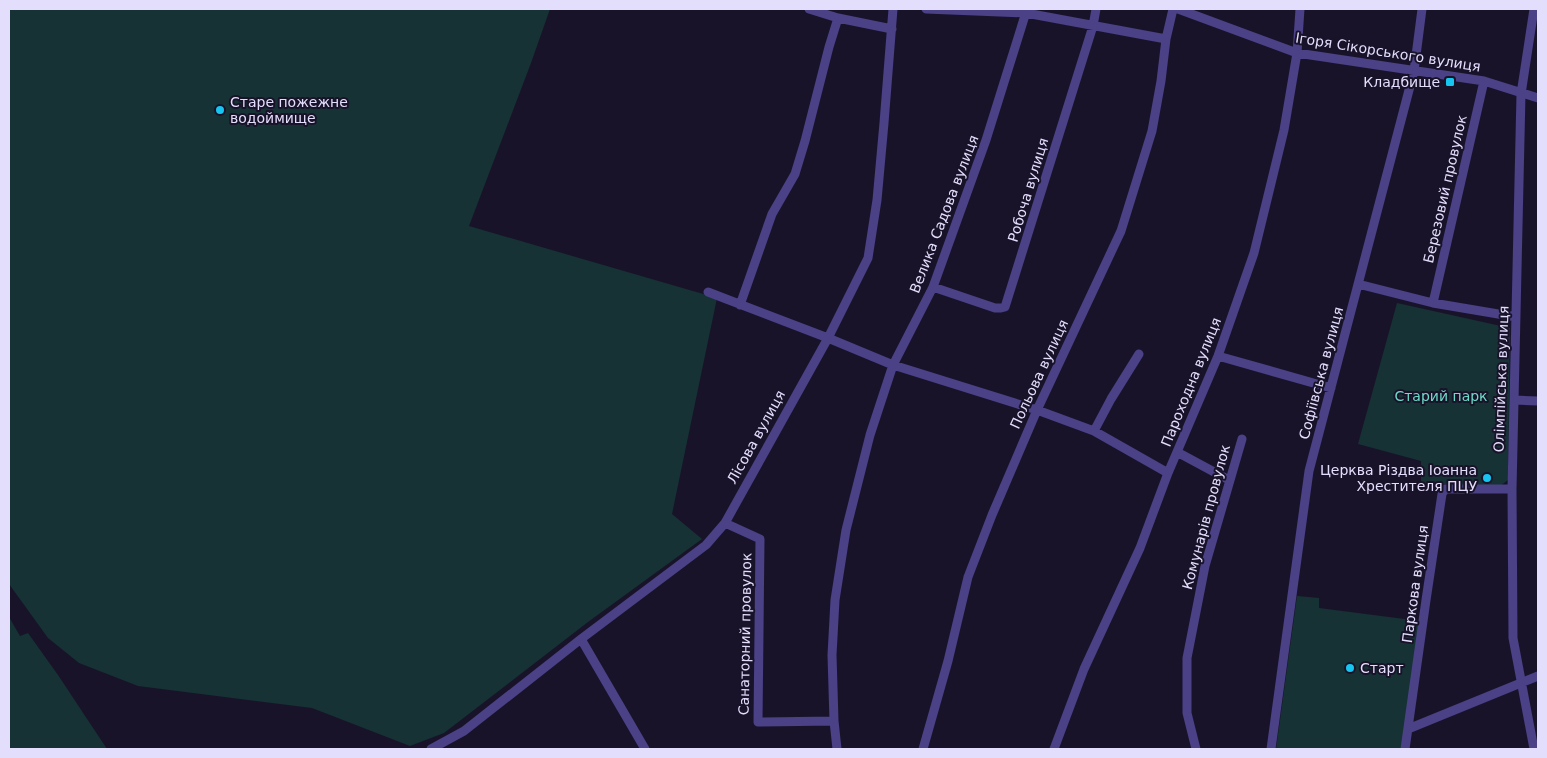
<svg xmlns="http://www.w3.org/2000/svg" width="1547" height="758" font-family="'DejaVu Sans',sans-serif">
	<rect width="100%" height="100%" fill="#19132a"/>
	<path fill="#163234" d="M9,9H550L531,63L469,226L717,298L672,514L702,539L588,622L444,733L410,746L312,708L138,686L79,663L48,638L9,584Z
		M1397,303L1510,328L1508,480L1499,487L1421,483V461L1358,444Z
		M1297,596L1319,598V608L1420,621L1402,749H1276Z
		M9,617L20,636L28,633L58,675L107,749H9Z"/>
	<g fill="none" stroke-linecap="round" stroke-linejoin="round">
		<path stroke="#4a4186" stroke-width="9" d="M809,9L838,18L892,29
			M926,9L1026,13L1166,39
			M1178,9L1297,53L1484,81L1538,98
			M1358,284L1433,303L1516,317
			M933,287L995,308H1001L1005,307L1093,26L1096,9
			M708,292L828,338L893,365L1037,410L1094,431L1168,473
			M1433,303L1484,81
			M740,305L772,214L795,174L805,141L829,47L838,18
			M1218,356L1331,388
			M1514,400L1538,401
			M1094,431L1111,399L1139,354
			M1177,452L1229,480
			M725,523L760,539L758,722L834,721
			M581,639L645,749
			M1408,729L1538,676
			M431,749L464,731L581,639L706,545L725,523L828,338L868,258L877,200L884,123L893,9
			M837,749L834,721L832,655L835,600L846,530L870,435L893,365L933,287L986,140L1027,9
			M923,749L948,661L968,577L992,515L1037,410L1121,231L1152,131L1161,81L1166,39L1173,9
			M1054,749L1084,669L1140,548L1168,473L1218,356L1254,253L1284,130L1297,53L1300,9
			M1196,749L1187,713V658L1205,566L1242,439
			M1271,749L1309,471L1414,71L1422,9
			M1405,749L1426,600L1442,494L1445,489H1512
			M1534,749L1513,638L1512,489L1521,94L1534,9"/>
	</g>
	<g fill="#17c6f0" stroke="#19132a" stroke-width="2">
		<rect x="1445" y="77" width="10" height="10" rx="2.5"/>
		<circle cx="220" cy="110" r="5"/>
		<circle cx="1487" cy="478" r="5"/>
		<circle cx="1350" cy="668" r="5"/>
	</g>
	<g text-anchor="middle" stroke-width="4" stroke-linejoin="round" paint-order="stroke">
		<g font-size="14" fill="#e4defd" stroke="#19132a">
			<text transform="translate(1388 52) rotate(9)" y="5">Ігоря Сікорського вулиця</text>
			<text transform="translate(1445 189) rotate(-77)" y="5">Березовий провулок</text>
			<text transform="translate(1028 190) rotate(-73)" y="5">Робоча вулиця</text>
			<text transform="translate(944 214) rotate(-69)" y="5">Велика Садова вулиця</text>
			<text transform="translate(1321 373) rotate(-75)" y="5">Софіївська вулиця</text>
			<text transform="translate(1039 374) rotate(-65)" y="5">Польова вулиця</text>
			<text transform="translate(1501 379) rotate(-88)" y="5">Олімпійська вулиця</text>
			<text transform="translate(1191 382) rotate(-68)" y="5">Пароходна вулиця</text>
			<text transform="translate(756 437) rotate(-61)" y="5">Лісова вулиця</text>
			<text transform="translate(1206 517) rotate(-75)" y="5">Комунарів провулок</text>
			<text transform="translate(1415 584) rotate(-82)" y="5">Паркова вулиця</text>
			<text transform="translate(745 634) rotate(-89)" y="5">Санаторний провулок</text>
		</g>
		<g font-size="14" fill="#e4defd" stroke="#19132a" text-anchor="end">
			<text x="1440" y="87">Кладбище</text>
			<text x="230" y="107" text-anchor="start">Старе пожежне<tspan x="230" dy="16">водоймище</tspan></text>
			<text x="1477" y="475">Церква Різдва Іоанна<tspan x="1477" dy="16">Хрестителя ПЦУ</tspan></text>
			<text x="1360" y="673" text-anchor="start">Старт</text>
		</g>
		<g font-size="14" fill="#6ddac9" stroke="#19132a">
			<text x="1441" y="401">Старий парк</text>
		</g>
	</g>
	<rect width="1547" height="758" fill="none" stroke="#e4defd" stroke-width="20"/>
</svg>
